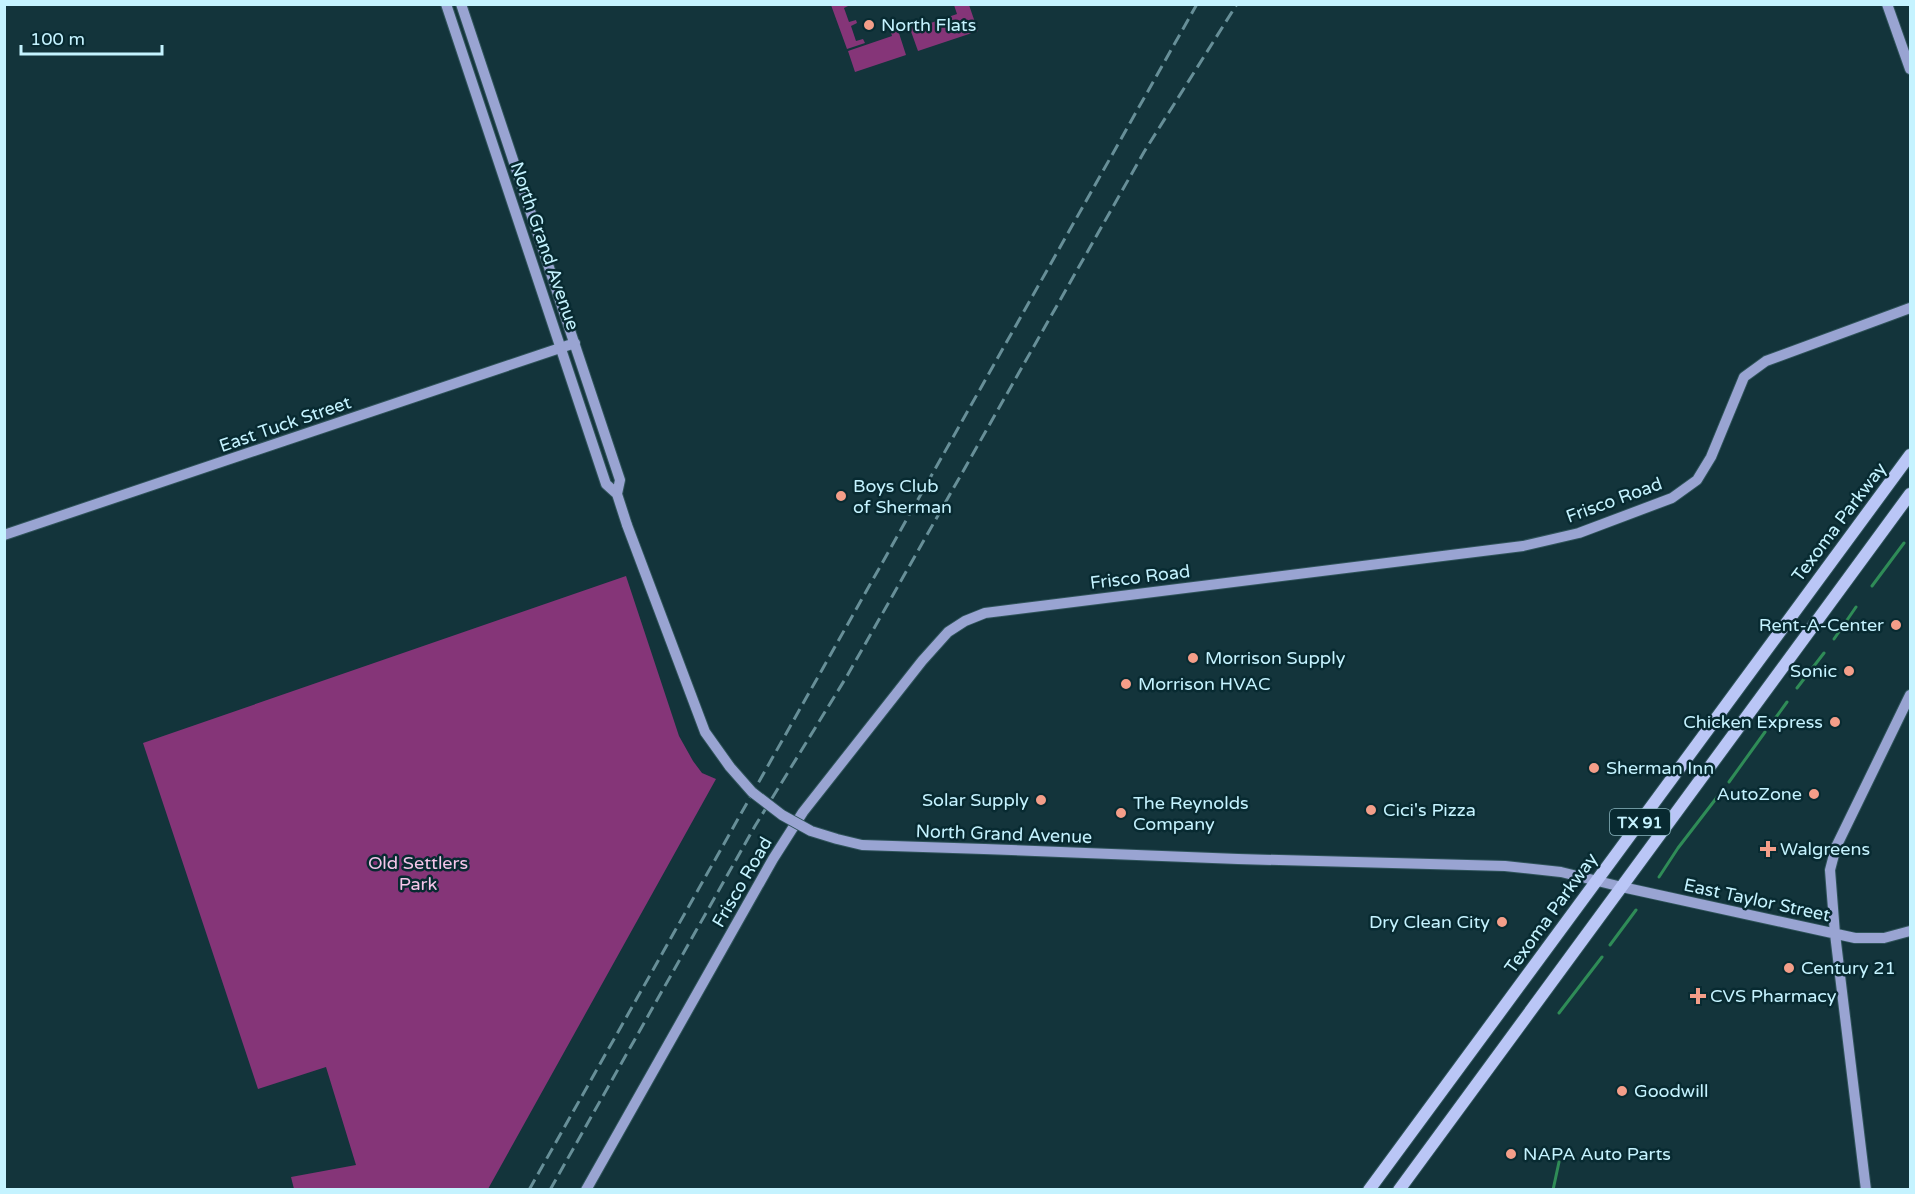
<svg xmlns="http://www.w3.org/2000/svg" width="1915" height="1194" font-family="'Varela Round',sans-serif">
	<rect width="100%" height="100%" fill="#13343b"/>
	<path fill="#853578" d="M831,5H850L844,8L849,22L856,20L857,23L851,26L856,41L863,39L865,43L847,49Z
		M954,5H969L978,31L918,51L908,23L910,21L913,29L957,14Z
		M897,27L906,55L855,72L848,51L892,36L890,29Z
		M626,576L679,736L693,761L702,773L716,779L488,1189H294L291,1177L356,1165L326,1067L258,1089L143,743Z"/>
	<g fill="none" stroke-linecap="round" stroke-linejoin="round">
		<path stroke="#2f8c57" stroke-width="3" d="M1872,586L1904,543
			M1834,639L1856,607
			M1797,688L1824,653
			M1774,720L1787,702
			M1729,782L1765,732
			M1659,877L1678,848L1718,796
			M1610,945L1636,910
			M1559,1013L1602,957
			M1553,1190L1559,1162"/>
		<defs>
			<path id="secondary" d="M446,4L606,484L617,494L627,525
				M461,4L620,480L617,494
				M1887,4L1910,69
				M4,535L575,343
				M984,849L1238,859L1505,866L1561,872L1622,887L1855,938H1884L1910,931
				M586,1190L773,859L803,812L922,661L948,632L965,621L985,613L1523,546L1579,533L1672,498L1697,480L1711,457L1744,377L1766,361L1910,308
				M1866,1190L1835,934L1830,870L1836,847L1910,695"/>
			<path id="primary" d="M1369,1190L1910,455
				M1399,1190L1910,494"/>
		</defs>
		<use href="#secondary" stroke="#2f535a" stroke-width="12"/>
		<use href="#primary" stroke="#2f535a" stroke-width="14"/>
		<use href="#secondary" stroke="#99a4d2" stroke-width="10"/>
		<use href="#primary" stroke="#bac6f6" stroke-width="12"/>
		<path stroke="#678f98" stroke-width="3" stroke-dasharray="12 6" stroke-linecap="butt" d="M529,1190L1197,4
			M550,1190L755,826L847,676L1144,152L1237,4"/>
		<defs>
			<path id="secondary-bridge" d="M627,525L705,732L730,767L752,792L782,815L811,831L837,839L862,845L984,849"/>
		</defs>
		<use href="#secondary-bridge" stroke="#2f535a" stroke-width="12" stroke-linecap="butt"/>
		<use href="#secondary-bridge" stroke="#99a4d2" stroke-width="10"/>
	</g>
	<g fill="#f49e89" stroke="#082a31" stroke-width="2">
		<circle cx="869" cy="25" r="6"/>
		<circle cx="841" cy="496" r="6"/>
		<circle cx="1896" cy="625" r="6"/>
		<circle cx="1193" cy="658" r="6"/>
		<circle cx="1849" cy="671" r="6"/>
		<circle cx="1126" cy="684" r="6"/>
		<circle cx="1835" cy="722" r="6"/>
		<circle cx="1594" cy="768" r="6"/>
		<circle cx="1814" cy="794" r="6"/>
		<circle cx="1041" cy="800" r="6"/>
		<circle cx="1371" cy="810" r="6"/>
		<circle cx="1121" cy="813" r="6"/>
		<path d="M1765 840h6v6h6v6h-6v6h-6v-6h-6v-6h6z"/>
		<circle cx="1502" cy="922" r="6"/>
		<circle cx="1789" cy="968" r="6"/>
		<path d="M1695 987h6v6h6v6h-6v6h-6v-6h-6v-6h6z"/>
		<circle cx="1622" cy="1091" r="6"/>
		<circle cx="1511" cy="1154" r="6"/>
	</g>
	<g text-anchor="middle" stroke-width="5" stroke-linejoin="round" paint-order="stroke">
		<rect fill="#082a31" stroke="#8cb7c1" stroke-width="1.5" x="1610" y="809" width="60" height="26" rx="4.5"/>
		<g font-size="16" font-weight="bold" fill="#c5f3ff">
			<text x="1640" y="828">TX 91</text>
		</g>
		<g font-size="18" fill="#c5f3ff" stroke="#082a31" text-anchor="start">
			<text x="881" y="31">North Flats</text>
			<text x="853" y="492">Boys Club<tspan x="853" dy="21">of Sherman</tspan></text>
			<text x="1884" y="631" text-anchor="end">Rent-A-Center</text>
			<text x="1205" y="664">Morrison Supply</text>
			<text x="1837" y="677" text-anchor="end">Sonic</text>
			<text x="1138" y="690">Morrison HVAC</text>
			<text x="1823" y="728" text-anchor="end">Chicken Express</text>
			<text x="1606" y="774">Sherman Inn</text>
			<text x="1802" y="800" text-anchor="end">AutoZone</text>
			<text x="1029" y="806" text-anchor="end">Solar Supply</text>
			<text x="1133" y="809">The Reynolds<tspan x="1133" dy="21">Company</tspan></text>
			<text x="1383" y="816">Cici's Pizza</text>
			<text x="1780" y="855">Walgreens</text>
			<text x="1490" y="928" text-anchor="end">Dry Clean City</text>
			<text x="1801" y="974">Century 21</text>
			<text x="1710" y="1002">CVS Pharmacy</text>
			<text x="1634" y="1097">Goodwill</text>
			<text x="1523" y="1160">NAPA Auto Parts</text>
		</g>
		<g font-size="18" fill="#c5f3ff" stroke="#082a31">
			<text transform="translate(545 246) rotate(71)" y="6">North Grand Avenue</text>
			<text transform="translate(285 424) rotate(-19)" y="6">East Tuck Street</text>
			<text transform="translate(1614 500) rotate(-20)" y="6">Frisco Road</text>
			<text transform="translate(1839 522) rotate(-53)" y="6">Texoma Parkway</text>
			<text transform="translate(1140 577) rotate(-7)" y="6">Frisco Road</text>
			<text transform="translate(1004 834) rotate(2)" y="6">North Grand Avenue</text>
			<text transform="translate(742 882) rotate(-60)" y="6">Frisco Road</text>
			<text transform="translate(1757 900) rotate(12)" y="6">East Taylor Street</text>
			<text transform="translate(1551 913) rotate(-54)" y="6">Texoma Parkway</text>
		</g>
		<g font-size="18" fill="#f5c6ea" stroke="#082a31">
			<text x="418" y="869">Old Settlers<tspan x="418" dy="21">Park</tspan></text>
		</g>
	</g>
	<rect width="1915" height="1194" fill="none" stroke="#c5f3ff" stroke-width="12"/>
	<path d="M21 45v9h141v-9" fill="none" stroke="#c5f3ff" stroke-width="3"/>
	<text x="30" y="45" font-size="18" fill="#c5f3ff" stroke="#082a31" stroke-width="4.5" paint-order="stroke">100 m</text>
</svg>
